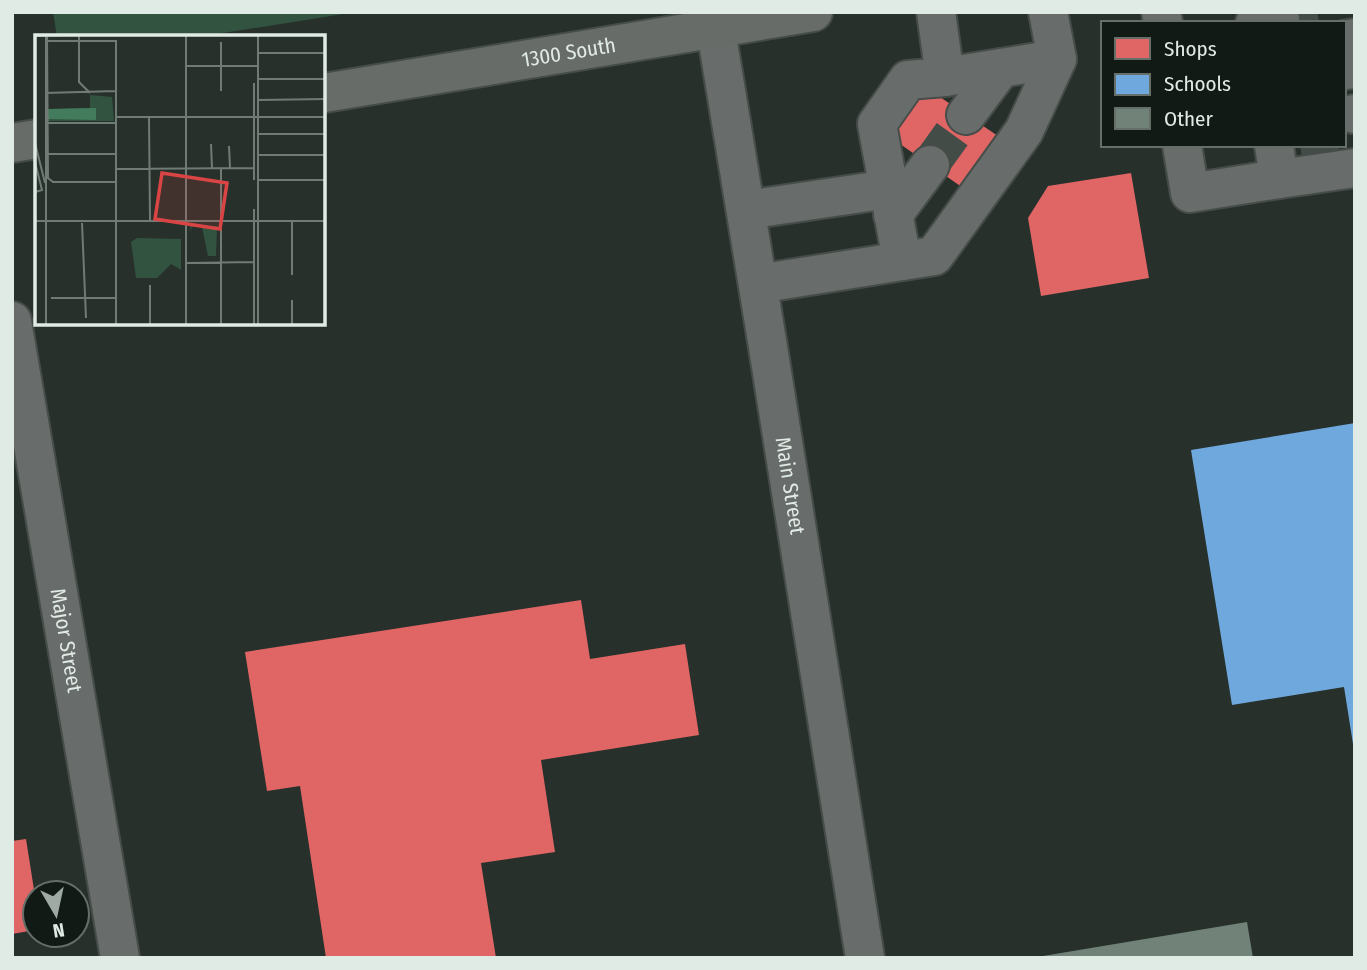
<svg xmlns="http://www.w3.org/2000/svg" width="1367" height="970" font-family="'Fira Sans Condensed',sans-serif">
	<rect width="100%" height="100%" fill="#27302b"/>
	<path fill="#315340" d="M53,12H356L198,37H57Z"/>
	<path fill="#e06666" d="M925,87L1001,138L966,190L890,137Z
		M1131,173L1149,278L1041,296L1028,218L1048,186Z
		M581,600L590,659L685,644L699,735L541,760L555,852L481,863L496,958H326L300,786L267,791L245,652Z
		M26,839L35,896V930L12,934V841Z"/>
	<path fill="#6fa8dc" d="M1355,423V743L1353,744L1344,687L1232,705L1191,450Z"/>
	<path fill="#718279" d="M1247,922L1253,958H1043V956Z"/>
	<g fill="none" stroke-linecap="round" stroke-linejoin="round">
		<path stroke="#434c47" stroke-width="38" stroke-dasharray="38 19" stroke-linecap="butt" d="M1280,19L1320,12
			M1301,151L1339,145
			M930,165L966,115"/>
		<defs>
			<g id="minor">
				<path id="s1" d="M713,12L767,341L865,958"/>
				<path d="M936,12L945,77L1057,59"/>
				<path d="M1161,12L1163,23"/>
				<path d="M1255,23L1280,19"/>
				<path d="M1344,40L1355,38"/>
				<path d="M1347,70L1355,69"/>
				<path d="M1354,114H1355"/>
				<path d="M966,115L1001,68"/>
				<path d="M1182,145L1190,193L1279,179L1274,145"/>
				<path d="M1279,179L1355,168"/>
				<path d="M746,210L889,189"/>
				<path d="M893,215L930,165"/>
				<path d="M902,261L877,124L908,80L945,77"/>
				<path d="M758,284L934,256L1024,131L1057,59L1048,12"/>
				<path id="s2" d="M12,321L120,958"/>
			</g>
			<g id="major">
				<path id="s3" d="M324,93L813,12"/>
				<path d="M12,143L37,139"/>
			</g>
		</defs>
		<use href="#minor" stroke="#464d49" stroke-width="42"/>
		<use href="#major" stroke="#464d49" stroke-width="42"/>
		<use href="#minor" stroke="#686c6a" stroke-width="38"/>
		<use href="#major" stroke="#676c69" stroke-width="38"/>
	</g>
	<g text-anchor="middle" stroke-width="7" stroke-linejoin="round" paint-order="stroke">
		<g font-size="21" fill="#e1ebe5" stroke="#121a15">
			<text dy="7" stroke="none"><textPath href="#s3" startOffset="248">1300 South</textPath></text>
			<text dy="7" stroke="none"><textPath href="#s1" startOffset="480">Main Street</textPath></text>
			<text dy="7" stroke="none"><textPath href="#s2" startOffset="324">Major Street</textPath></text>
		</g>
	</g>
	<g transform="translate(35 35)">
		<rect width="290" height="290" fill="#27302b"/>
		<path d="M55,60L77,62L79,86H13V74L55,73ZM156,191H182L181,221H173L167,192H157L154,198ZM102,203L146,204V235L136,229L122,243H101L96,207Z" fill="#315340"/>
		<path d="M61,73V85L13,84V74Z" fill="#427c5c"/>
		<path fill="none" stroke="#717b75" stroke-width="2" d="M11,0V290M44,0V47L55,58M223,0V290M0,1L36,0M12,1L13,143L18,147H81M11,6H80M223,18H291M151,31H223M223,44H291M219,48V145M186,56V7M10,58L81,56M223,65L291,64M80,82H291M114,83L115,186M11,88H80M223,99H291M0,108L10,148M176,109L177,133M194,111L195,133M12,119H80M223,120H291M0,127L7,155L0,157M186,133V290M80,134L219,133M223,145H291M0,186H291M257,187V240M47,188L51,283M151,228L219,227M16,263H81M81,290V5M115,290V250M151,290V0M219,290V174M257,290V265"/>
		<path fill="#d84544" fill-opacity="0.15" stroke="#d84544" stroke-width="3.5" d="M127,138L192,148L185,194L120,184Z"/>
		<rect width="290" height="290" fill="none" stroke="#e1ebe5" stroke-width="3.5"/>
	</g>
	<rect width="1367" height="970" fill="none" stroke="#e1ebe5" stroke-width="28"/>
	<rect x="1101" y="21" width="245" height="126" fill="#121a15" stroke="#656e68" stroke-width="2"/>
	<rect x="1115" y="38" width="35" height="21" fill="#e06666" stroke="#656e68" stroke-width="2"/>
	<text x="1164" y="56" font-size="21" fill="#e1ebe5">Shops</text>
	<rect x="1115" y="74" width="35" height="21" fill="#6fa8dc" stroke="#656e68" stroke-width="2"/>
	<text x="1164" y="91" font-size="21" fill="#e1ebe5">Schools</text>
	<rect x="1115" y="108" width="35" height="21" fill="#718279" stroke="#656e68" stroke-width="2"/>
	<text x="1164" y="126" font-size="21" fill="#e1ebe5">Other</text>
	<g transform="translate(56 914) rotate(171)"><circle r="33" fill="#121a15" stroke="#656e68" stroke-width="2"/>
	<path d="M0-5L12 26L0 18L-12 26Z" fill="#a0aaa4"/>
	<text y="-10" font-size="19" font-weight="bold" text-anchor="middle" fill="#e1ebe5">N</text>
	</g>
</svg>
